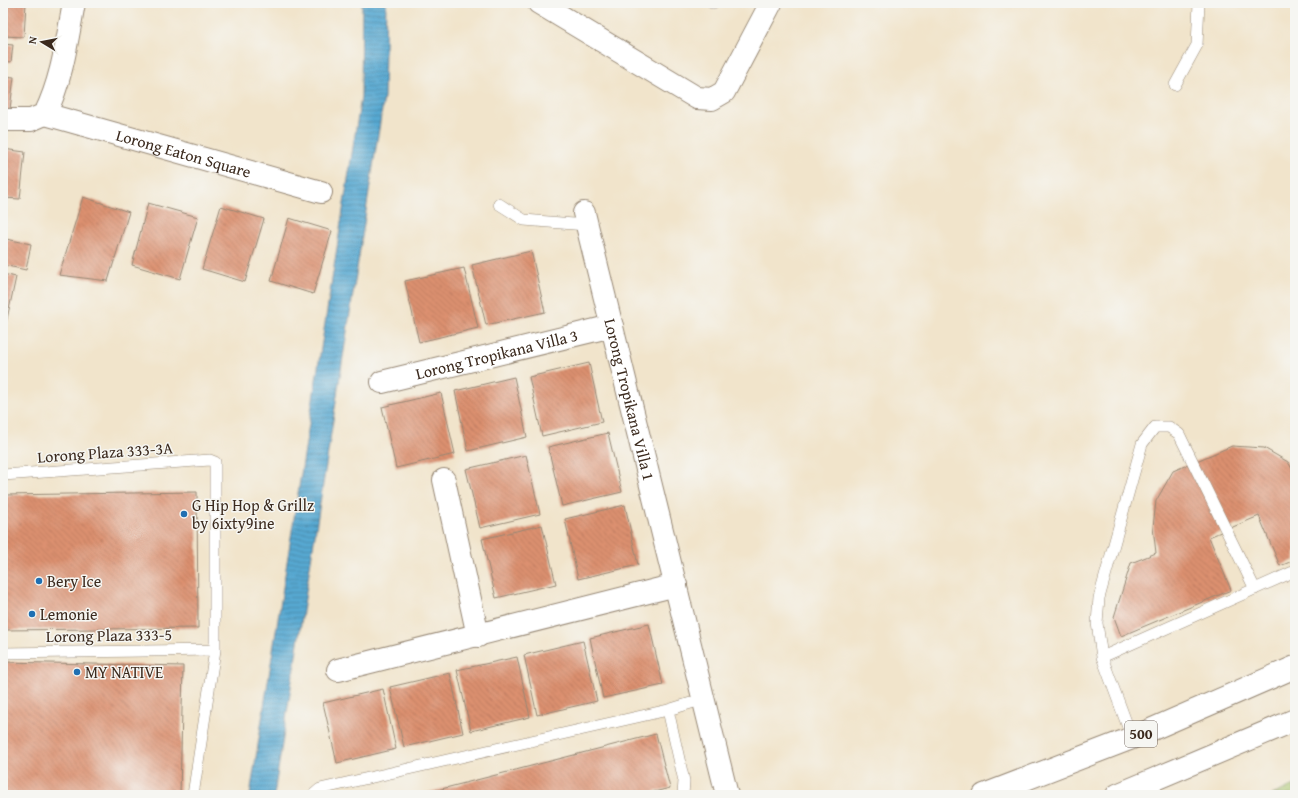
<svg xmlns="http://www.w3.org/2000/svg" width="1298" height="798" font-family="'Gentium Book Plus',serif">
	<defs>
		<pattern id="grass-dots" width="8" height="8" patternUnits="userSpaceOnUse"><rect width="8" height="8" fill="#abc66d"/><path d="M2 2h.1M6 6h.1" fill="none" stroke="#8ca159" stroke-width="1.8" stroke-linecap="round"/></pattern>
		<pattern id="water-rules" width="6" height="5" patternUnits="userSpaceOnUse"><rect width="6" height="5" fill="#56a8d1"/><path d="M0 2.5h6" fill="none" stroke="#4889a9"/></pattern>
		<pattern id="building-back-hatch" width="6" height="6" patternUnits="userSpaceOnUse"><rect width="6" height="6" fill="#dc906f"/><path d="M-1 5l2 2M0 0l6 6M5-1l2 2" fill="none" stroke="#b4765b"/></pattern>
	</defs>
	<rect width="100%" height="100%" fill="#f6f6f2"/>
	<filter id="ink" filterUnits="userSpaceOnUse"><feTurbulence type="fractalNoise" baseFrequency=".025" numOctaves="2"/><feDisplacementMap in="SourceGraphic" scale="8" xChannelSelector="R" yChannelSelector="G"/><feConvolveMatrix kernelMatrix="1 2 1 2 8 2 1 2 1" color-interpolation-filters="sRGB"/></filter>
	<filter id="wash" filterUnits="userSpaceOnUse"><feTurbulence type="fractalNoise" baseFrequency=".012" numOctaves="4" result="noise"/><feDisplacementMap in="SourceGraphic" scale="16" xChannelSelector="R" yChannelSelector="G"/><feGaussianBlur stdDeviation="0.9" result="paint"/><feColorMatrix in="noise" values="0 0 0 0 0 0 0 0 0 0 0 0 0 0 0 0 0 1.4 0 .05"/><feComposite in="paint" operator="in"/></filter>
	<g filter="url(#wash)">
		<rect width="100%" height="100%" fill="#f1e4cb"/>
		<path fill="url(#grass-dots)" stroke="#737846" d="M1295,785V795H1272Z"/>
		<path fill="url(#water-rules)" stroke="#486978" d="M362,3H386L384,97L274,795H250L361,97Z"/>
		<g id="blocks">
			<path fill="url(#building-back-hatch)" d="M3,3H26L24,37L3,36Z
				M3,44L13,45L11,62L3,61Z
				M3,76L14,77L9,117H3Z
				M3,149L25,152L20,199L3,198Z
				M83,197L129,212L108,281L59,275Z
				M148,203L198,217L180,279L132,265Z
				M221,206L264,219L245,282L202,269Z
				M289,218L332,231L313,294L271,281Z
				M6,239L31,244L26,270L3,265Z
				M531,251L545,312L486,325L472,265Z
				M464,268L478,328L419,342L405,281Z
				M3,274L16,277L4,333H3Z
				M589,363L602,422L542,436L529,377Z
				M514,377L527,437L468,451L455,391Z
				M441,393L455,454L396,468L382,407Z
				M608,433L622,492L562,506L548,447Z
				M1232,446L1264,448L1288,462L1295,474V560L1280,566L1259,516L1209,537L1231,590L1121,636L1114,617L1131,563L1156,553L1153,527L1156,501L1173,471Z
				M526,455L540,514L480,528L466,469Z
				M197,492L198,628L3,630V495Z
				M625,505L638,565L578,579L565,519Z
				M542,525L556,584L496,598L482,539Z
				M649,624L663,685L603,698L590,638Z
				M583,641L597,701L537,715L524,655Z
				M517,657L530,717L471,731L457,670Z
				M3,662L183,666L180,795H3Z
				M450,673L463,733L404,747L390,687Z
				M383,689L396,749L337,763L323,703Z
				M656,734L670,788L642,795H418Z"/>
		</g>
	</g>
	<g filter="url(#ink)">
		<use href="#blocks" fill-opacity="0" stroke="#968774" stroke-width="1"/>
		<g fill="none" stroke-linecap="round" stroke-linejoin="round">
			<defs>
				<path id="service" d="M712,3H713
					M1175,85L1197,45L1199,3
					M499,204L524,220L586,225
					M3,475L210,460L215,462V650L193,795
					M3,653L215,650
					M1102,657L1295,571
					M668,710L684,781L683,795
					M1132,738L1102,657L1097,623L1099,598L1142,444L1155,427H1169L1179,434L1255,589
					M313,795L320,789L668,710L704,699"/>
				<g id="minor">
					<path d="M539,3L697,98L712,99L724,92L771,3"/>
					<path id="s1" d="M45,114L321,192"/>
					<path d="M3,120H31L45,114C62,80 67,40 74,3"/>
					<path id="s2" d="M584,213L727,795"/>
					<path id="s3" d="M382,382L612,326"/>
					<path d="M444,480L478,636"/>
					<path d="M338,670L676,585"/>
				</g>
				<path id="primary" d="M984,795L1132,738L1295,667
					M1117,795L1295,720"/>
			</defs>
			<use href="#service" stroke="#968774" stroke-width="12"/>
			<use href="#minor" stroke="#968774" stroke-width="24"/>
			<use href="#primary" stroke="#968774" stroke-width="24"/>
			<use href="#service" stroke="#fff" stroke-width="11"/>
			<use href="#minor" stroke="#fff" stroke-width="22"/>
			<use href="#primary" stroke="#fff" stroke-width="22"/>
		</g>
	</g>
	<g fill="#1f6fb2" stroke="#f6f6f2" stroke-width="1.5">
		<circle cx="184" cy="514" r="4"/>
		<circle cx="39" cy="581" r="4"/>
		<circle cx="32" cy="614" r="4"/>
		<circle cx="77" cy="672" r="4"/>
	</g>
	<g text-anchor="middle" stroke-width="3" stroke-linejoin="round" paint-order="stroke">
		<rect fill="#f6f6f2" stroke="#73675e" stroke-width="1" x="1125" y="721" width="32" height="26" rx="3"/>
		<g font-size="15" font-weight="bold" fill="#3b2a1e">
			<text x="1141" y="739">500</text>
		</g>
		<g font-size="16" fill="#3b2a1e" stroke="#f6f6f2">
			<text dy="6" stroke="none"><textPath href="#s1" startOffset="144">Lorong Eaton Square</textPath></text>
			<text dy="6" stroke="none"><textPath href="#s3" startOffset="118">Lorong Tropikana Villa 3</textPath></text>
			<text dy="6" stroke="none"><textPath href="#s2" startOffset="192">Lorong Tropikana Villa 1</textPath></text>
			<text transform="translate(105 452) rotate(-4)" y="6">Lorong Plaza 333-3A</text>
			<text transform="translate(109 635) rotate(-1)" y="6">Lorong Plaza 333-5</text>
		</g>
		<g font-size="16" fill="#3b2a1e" stroke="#f6f6f2" text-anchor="start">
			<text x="192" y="511">G Hip Hop &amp; Grillz<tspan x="192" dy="18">by 6ixty9ine</tspan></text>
			<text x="47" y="587">Bery Ice</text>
			<text x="40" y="620">Lemonie</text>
			<text x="85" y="678">MY NATIVE</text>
		</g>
	</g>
	<rect width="1298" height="798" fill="none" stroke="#f6f6f2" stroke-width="16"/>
	<g transform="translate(42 42) rotate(280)" stroke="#f6f6f2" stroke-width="3" paint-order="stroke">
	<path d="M0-3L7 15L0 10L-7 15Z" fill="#3b2a1e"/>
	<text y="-6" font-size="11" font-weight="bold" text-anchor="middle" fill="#3b2a1e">N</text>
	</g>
</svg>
